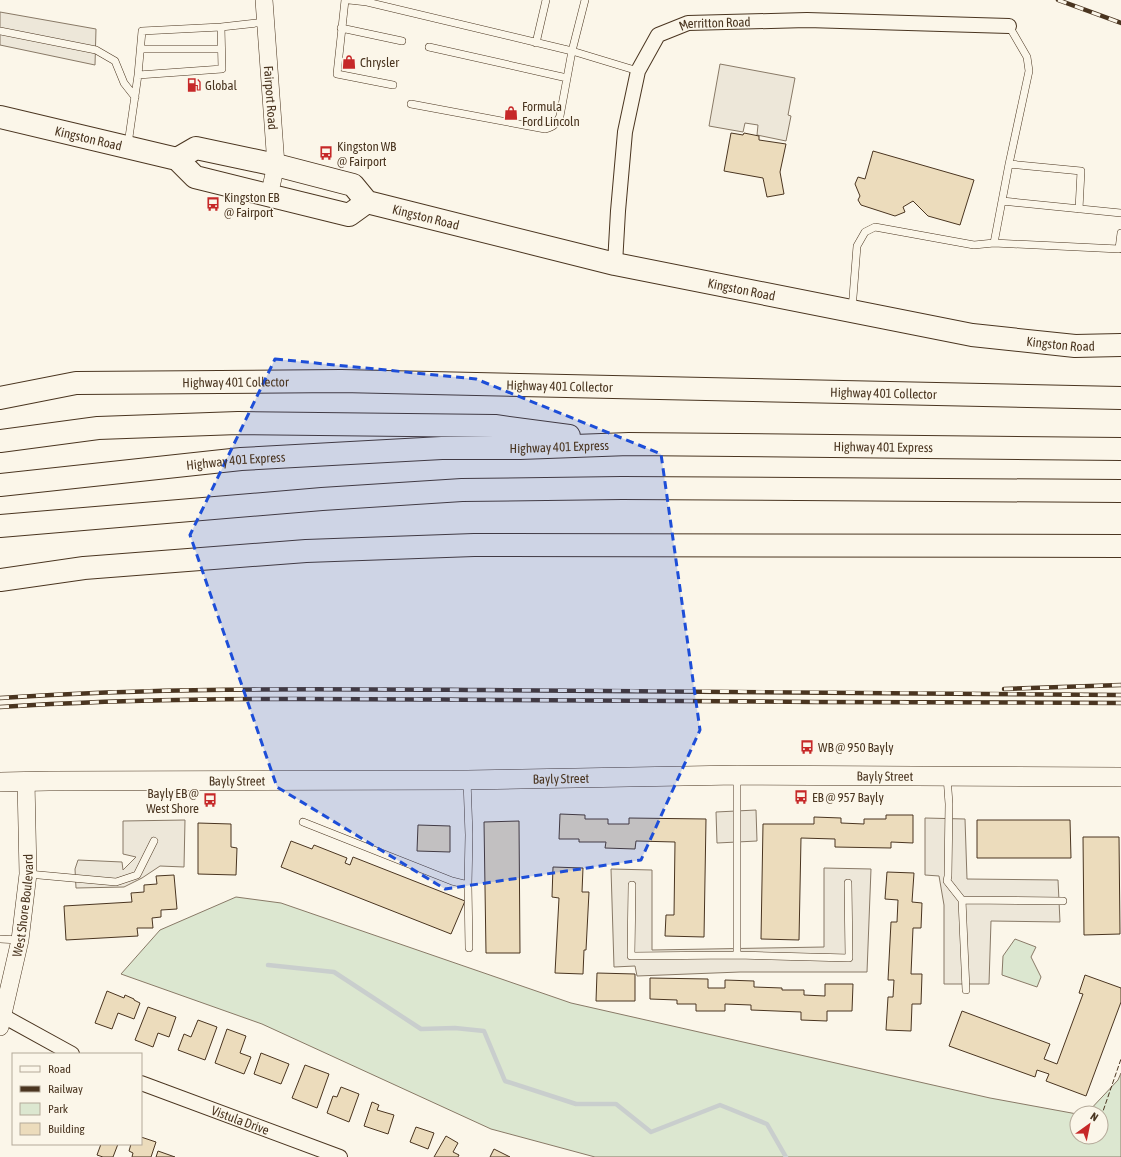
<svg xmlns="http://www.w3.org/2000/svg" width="1121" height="1157" font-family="'Asap Condensed',sans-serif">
	<rect width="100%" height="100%" fill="#fbf6e9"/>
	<path fill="#dce7d0" stroke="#887966" d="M236,897L281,903L571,1003L990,1098L1077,1114V1137H1101V1113H1087L1118,1080L1121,1073V1157H595L491,1129L262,1024L121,974L160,930Z
		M1015,939L1036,947L1031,957L1041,977L1037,987L1002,975L1003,956Z"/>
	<path fill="#ede7d9" stroke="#887966" d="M0,12L96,29L95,65L0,45Z
		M720,64L795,78L788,115L791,116L786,141L757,135L758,125L745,123L743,132L709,126Z
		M756,810L757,841L717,843L716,812Z
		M925,818L965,819L967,879L1058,880L1060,922L991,921L989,984H944V905L939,876L925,875Z
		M185,820L184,867L160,866L142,878L124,887L76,888L75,869L78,860L122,862L123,870L136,857L123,854V821Z
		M824,868L871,869L867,972H740L637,976L635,966L614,967L611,869L652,870V950L824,947Z"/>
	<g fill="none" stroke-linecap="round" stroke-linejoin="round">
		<path stroke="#c9cecd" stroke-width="4.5" d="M268,965L334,972L421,1029L455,1028L484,1031L505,1081L576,1104H616L651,1132L720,1105L767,1124L786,1157"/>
	</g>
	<path fill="#ecdcbc" stroke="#4a3520" d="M731,133L743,135L744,133L759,136V140L786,144L780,172L784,194L767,197L763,178L724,171Z
		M873,151L974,180L960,225L928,216L913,201L903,207L905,212L895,216L861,205L858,200L860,196L855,184L858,177L865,179Z
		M560,814L585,815V819H608V824H629V818L706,819L704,937L665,936L666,915H674L675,842L636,841L635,849L605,848L606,842H579V839H559Z
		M886,815H913V843L891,842V848L835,847V839L801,838L799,940L761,939L763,824H814V817L841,818V823L864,824V819H886Z
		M977,820H1070L1071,858H977Z
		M519,821L520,953H486L484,822Z
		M198,823L231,824V847L237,848L236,875L198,874Z
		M418,825L450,826V852L417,851Z
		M1083,837H1119L1120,934L1084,935Z
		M291,841L312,849L314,845L347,858L345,863L350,865L353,857L465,901L451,934L281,867Z
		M553,867L583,868L582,892H589L586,950H584L583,974L555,973L559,898L552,897Z
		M887,872L914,873L912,902L922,903L921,928H913L911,974H922L921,1004H912L911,1031L886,1030L888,997H893L894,980H888L891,922H897L898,900L885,899Z
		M174,875L177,909L161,910V917L152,918L153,928H137L138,936L66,940L64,906L132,902L131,893L144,892V885L157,884L156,876Z
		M597,973L635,974V1001H596Z
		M1085,975L1121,988V1002L1086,1096L1046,1081L1049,1074L1037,1070L1035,1077L949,1046L962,1011L1050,1044L1044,1059L1057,1064L1083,994L1079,993Z
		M650,978L708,979V988H725V980L754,981V987L782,988V990H804V995L825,996V984H853L852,1011H827V1021L801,1020V1012L751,1010V1005L725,1004V1011H696V1004H677V1000L650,999Z
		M107,991L124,998L125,995L134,999V1000L140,1003L134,1019L118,1013L112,1029L95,1023Z
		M148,1007L176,1017L169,1037L158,1033L153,1047L135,1040Z
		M198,1020L217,1027L205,1060L178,1050L184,1034L191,1037Z
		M227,1029L246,1036L240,1053L251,1057L244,1074L215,1063Z
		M261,1053L289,1064L281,1084L254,1074Z
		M305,1065L329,1074L317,1108L292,1098Z
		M341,1087L359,1094L349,1122L327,1113L333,1096L337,1097Z
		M372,1102L379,1105L377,1110L394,1115L388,1134L364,1126Z
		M416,1127L434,1133L428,1149L410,1142Z
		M446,1136L458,1143L453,1152L459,1155L458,1157H434Z
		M141,1137L156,1142L151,1157H132L133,1153L129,1151L131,1144H141Z
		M101,1144H118L113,1157H103L97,1155Z
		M494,1149L510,1157H490Z
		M158,1151L175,1157H156Z"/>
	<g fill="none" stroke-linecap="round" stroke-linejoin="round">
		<defs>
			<path id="service" d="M345,0L337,74L393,85
				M349,0L367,2L572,51L638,71
				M341,28L402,41
				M0,31L96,50L115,61L124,83L135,97
				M536,43L546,0
				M429,47L567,78
				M141,49H221
				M138,75L222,69L221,27
				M411,104L545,129C554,127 556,124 560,116L572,51L585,0
				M128,144L138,75L142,31L221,27L266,22
				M1009,164L1081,171L1079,209
				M1002,201L1121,213
				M994,243L1119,249L1121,233
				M852,310L857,246L865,232L875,227L974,245L994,243L1009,164L1029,71L1027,57L1009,26
				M737,775V955
				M947,776L949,804L948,876L947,881L962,900L966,990
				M303,822L452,881L468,885L469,835L467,780
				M28,874L116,882L137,875L154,841
				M468,885L469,948
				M632,885L631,956L737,955L849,958L848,883
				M962,900L1063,901
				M0,939L20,940"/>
			<g id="minor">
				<path id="s1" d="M615,264L618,211L625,132L638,71L658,35L688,23L807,20L1009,26"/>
				<path d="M3,1016L72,1054"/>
				<path id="s2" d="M141,1083L340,1157"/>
			</g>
			<g id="tertiary">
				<path id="s3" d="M264,0L276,165L269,196"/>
				<path id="s4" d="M0,1027L20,940L28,874L26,781"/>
			</g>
			<g id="secondary">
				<path id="s5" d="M0,782L49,781L467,780L737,775L1121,777"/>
			</g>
			<g id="primary">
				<path id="s6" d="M0,117L177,159L195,177L349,215L367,202"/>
				<path id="s7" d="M177,159L196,148L276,165L353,185L367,202L615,264L972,335L1075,346L1121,345"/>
			</g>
			<g id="motorway">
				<path id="s8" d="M0,398L76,383L341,381L1121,398"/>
				<path d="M0,441L98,428L238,423L495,426L569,436"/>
				<path id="s9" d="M0,485L241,459L442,448H520L629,444L1121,449"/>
				<path d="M0,526L322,499L462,490L622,488L1121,491"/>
				<path d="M0,580L84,568L306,551L474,545L1121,546"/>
			</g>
		</defs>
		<use href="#service" stroke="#4a3520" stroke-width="8"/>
		<use href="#minor" stroke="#4a3520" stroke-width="16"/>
		<use href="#tertiary" stroke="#4a3520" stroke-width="18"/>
		<use href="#secondary" stroke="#4a3520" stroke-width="20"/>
		<use href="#primary" stroke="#4a3520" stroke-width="24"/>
		<use href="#motorway" stroke="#4a3520" stroke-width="24"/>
		<use href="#service" stroke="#fbf6e9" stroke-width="7"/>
		<use href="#minor" stroke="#fbf6e9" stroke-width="14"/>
		<use href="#tertiary" stroke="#fbf6e9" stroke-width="17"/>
		<use href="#secondary" stroke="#fbf6e9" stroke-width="19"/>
		<use href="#primary" stroke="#fbf6e9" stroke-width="22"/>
		<use href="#motorway" stroke="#fbf6e9" stroke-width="22"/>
		<defs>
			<path id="rail" d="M1058,0L1121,23
				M1004,689L1121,685
				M0,698C161,687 323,689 484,690C697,691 909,693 1121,695
				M0,707C169,696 338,699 507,700C712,701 916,703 1121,703"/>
		</defs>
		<use href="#rail" stroke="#4a3520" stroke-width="4.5"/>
		<use href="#rail" stroke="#fbf6e9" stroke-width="3" stroke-dasharray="9" stroke-linecap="butt"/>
		<path stroke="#4a3520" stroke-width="1" stroke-dasharray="5 2" stroke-linecap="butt" d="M1101,1117L1121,1059"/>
	</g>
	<path fill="#1d4ed8" fill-opacity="0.2" stroke="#1d4ed8" stroke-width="3" stroke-dasharray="8 5" stroke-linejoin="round" d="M275,359L476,379L661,454L700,730L641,860L445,889L277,787L190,535Z"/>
	<defs>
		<symbol id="shop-bare" viewBox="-9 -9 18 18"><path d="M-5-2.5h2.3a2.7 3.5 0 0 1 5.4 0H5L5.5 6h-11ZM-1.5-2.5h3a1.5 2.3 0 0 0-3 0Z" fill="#c62828" stroke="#fbf6e9" stroke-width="2.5" paint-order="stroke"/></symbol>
		<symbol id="fuel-bare" viewBox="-9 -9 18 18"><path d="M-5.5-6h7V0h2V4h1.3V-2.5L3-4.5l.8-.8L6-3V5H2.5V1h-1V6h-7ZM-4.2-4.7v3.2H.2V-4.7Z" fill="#c62828" stroke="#fbf6e9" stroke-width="2.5" paint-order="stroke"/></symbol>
		<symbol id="bus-bare" viewBox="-9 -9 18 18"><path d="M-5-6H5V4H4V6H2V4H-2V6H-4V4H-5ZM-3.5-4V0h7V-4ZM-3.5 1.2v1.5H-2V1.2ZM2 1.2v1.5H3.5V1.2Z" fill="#c62828" stroke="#fbf6e9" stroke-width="2.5" paint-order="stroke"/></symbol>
	</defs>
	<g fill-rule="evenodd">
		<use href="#shop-bare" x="339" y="52" width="20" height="20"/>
		<use href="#fuel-bare" x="184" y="75" width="20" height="20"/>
		<use href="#shop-bare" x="501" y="103" width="20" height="20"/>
		<use href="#bus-bare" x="316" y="143" width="20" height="20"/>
		<use href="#bus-bare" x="203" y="194" width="20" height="20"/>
		<use href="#bus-bare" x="797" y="737" width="20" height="20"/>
		<use href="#bus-bare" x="791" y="787" width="20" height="20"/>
		<use href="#bus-bare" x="200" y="790" width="20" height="20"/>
	</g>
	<g text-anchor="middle" stroke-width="3" stroke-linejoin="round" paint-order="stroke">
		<g font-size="13" fill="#4a3520" stroke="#fbf6e9">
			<text dy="5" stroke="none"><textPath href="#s1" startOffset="295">Merritton Road</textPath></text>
			<text dy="5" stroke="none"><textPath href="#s3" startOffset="98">Fairport Road</textPath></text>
			<text dy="5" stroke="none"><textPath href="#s6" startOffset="91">Kingston Road</textPath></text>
			<text dy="5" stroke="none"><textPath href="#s7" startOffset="266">Kingston Road</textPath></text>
			<text dy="5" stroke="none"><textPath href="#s7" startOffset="590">Kingston Road</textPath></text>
			<text dy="5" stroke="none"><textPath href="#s7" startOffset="914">Kingston Road</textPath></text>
			<text dy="5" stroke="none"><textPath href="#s8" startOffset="237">Highway 401 Collector</textPath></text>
			<text dy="5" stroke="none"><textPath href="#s8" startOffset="561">Highway 401 Collector</textPath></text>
			<text dy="5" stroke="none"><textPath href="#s8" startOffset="885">Highway 401 Collector</textPath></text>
			<text dy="5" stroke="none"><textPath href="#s9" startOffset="561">Highway 401 Express</textPath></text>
			<text dy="5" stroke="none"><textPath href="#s9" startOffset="885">Highway 401 Express</textPath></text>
			<text dy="5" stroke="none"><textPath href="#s9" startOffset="237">Highway 401 Express</textPath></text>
			<text dy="5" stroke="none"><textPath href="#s5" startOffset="885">Bayly Street</textPath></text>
			<text dy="5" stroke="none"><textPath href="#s5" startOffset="561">Bayly Street</textPath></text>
			<text dy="5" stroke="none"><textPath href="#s5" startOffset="237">Bayly Street</textPath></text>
			<text dy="5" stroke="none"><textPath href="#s4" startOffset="124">West Shore Boulevard</textPath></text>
			<text dy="5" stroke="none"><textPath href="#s2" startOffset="106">Vistula Drive</textPath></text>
		</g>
		<g font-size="13" fill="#4a3520" stroke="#fbf6e9" text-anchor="start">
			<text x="360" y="67">Chrysler</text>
			<text x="205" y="90">Global</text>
			<text x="522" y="111">Formula<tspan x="522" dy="15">Ford Lincoln</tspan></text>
			<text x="337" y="151">Kingston WB<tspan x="337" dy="15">@ Fairport</tspan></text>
			<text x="224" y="202">Kingston EB<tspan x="224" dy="15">@ Fairport</tspan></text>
			<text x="818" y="752">WB @ 950 Bayly</text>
			<text x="199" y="798" text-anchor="end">Bayly EB @<tspan x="199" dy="15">West Shore</tspan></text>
			<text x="812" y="802">EB @ 957 Bayly</text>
		</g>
	</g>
	<rect x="12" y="1053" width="130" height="92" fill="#fbf6e9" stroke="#b4a999"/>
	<rect x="20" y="1066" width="20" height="6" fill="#fbf6e9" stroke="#b4a999"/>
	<text x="48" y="1073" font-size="12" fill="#4a3520">Road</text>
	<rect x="20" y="1086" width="20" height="6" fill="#4a3520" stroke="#b4a999"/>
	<text x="48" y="1093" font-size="12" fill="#4a3520">Railway</text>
	<rect x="20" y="1103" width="20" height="12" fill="#dce7d0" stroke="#b4a999"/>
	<text x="48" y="1113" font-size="12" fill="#4a3520">Park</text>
	<rect x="20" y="1123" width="20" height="12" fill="#ecdcbc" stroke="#b4a999"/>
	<text x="48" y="1133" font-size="12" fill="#4a3520">Building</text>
	<g transform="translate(1089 1125) rotate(33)"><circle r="19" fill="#fbf6e9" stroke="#b4a999"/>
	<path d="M0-3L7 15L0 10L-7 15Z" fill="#c62828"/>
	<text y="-6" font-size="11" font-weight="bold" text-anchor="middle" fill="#4a3520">N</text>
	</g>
</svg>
